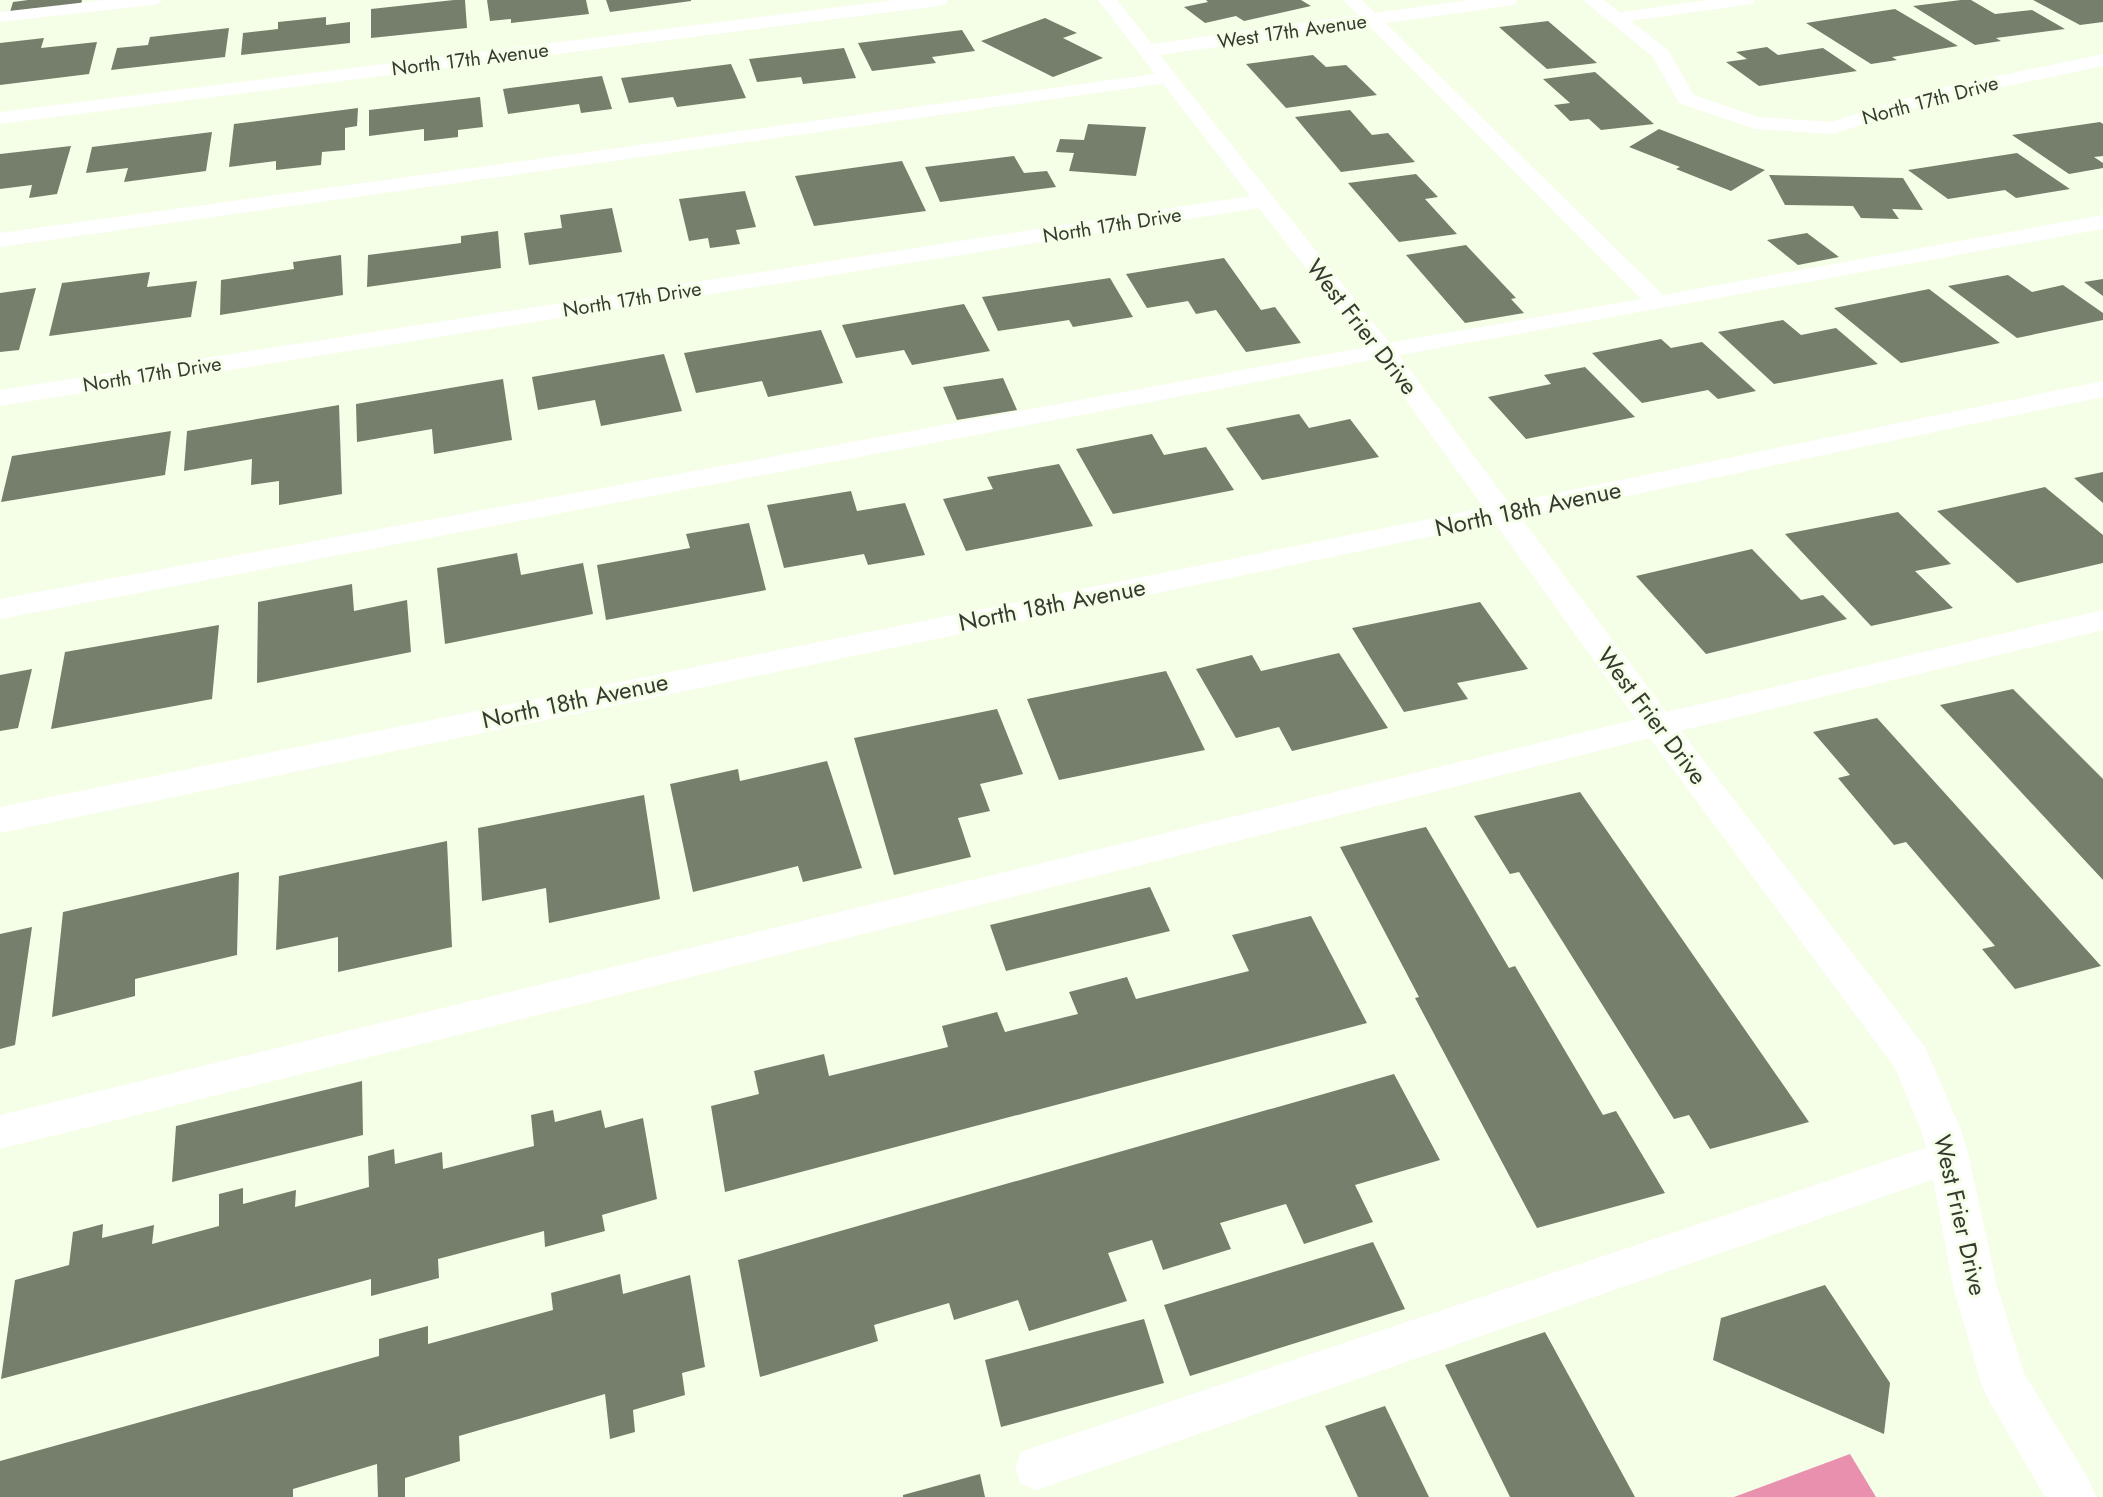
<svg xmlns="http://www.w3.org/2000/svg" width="2103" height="1497" font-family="Jost,sans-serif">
	<rect width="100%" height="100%" fill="#f5fee7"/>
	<path fill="#e890ae" d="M1850,1454L1876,1497H1734Z"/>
	<path fill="#767f6b" d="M28,0H82L81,4L10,12L13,2Z
		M454,0H465L467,28L371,38V9Z
		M487,0H586L589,14L511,23V19L490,21Z
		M606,0H691V1L610,12Z
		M1206,0H1301L1311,6L1244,21L1236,16L1205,23L1184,7L1208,2Z
		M1961,0H1971L1995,14L2032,10L2065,29L1996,38L2001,41L1975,45L1913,6Z
		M2033,0H2103V22L2080,25Z
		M1895,9L1958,46L1892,57L1897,60L1871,64L1806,23Z
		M326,17V25L350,22V43L241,55L243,33L278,29V22Z
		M1045,18L1077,33L1063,38L1103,58L1053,77L981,41Z
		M1548,21L1597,63L1547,69L1499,27Z
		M229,28L225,57L111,70L117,48L148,45L150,37Z
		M962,30L975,51L932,57L936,63L872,71L858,43Z
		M44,38L41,48L97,42L89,74L0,85V43Z
		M1767,47L1778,55L1823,48L1857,71L1759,86L1726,62L1747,59L1736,52Z
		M844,48L856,78L803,84L801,77L757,82L749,59Z
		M1313,55L1326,67L1346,65L1377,95L1286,108L1246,64Z
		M731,64L746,98L677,107L673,97L629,103L621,78Z
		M1595,72L1654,124L1601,130L1589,119L1570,121L1554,105L1570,103L1543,79Z
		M602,76L612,109L581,113L579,104L508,114L503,89Z
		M480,97L483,127L458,130V137L424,141V129L369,136V110Z
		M358,108L357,126L345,128V150L322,152L321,165L276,170V161L229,167L234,124Z
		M1350,110L1372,135L1388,133L1415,162L1341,172L1295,117Z
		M2100,122L2103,124V156L2094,157L2103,163V168L2069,174L2012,135Z
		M1088,124L1146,127L1136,176L1069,171L1074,153L1056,152L1060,139L1084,140Z
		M1659,129L1765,170L1731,191L1676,169L1680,167L1629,147Z
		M212,132L206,171L124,182L128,168L86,173L92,147Z
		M71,146L57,194L29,198L32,185L0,189V154Z
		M2017,153L2070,189L2016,198L2005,190L1948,199L1908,170Z
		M1014,156L1024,173L1047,171L1056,187L940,202L925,167Z
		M902,161L926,211L814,226L795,176Z
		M1416,174L1438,197L1425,199L1457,234L1399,242L1348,183Z
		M1769,175L1903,178L1923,210L1892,209L1899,219L1861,218L1853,206L1785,205Z
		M745,191L756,227L736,230L740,244L710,248L708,238L689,241L679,199Z
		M612,208L622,252L529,265L524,233L562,228L560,215Z
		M498,231L501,268L367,287L368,255L461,243V236Z
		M1807,233L1839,257L1798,265L1767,240Z
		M1466,245L1516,298L1511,299L1524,313L1465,323L1406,255Z
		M341,255L343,295L220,315L221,280L294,269L293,262Z
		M1224,258L1261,310L1275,307L1301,343L1246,352L1216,310L1196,314L1188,301L1147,308L1126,274Z
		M150,272L147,287L197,281L191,317L49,336L62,283Z
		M2008,275L2032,292L2063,285L2103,313V320L2017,338L1948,286Z
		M1110,278L1133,317L1073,327L1069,320L998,331L982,297Z
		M2103,279V296L2084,282Z
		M36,288L19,350L0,352V293Z
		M1929,289L2000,343L1901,363L1834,308Z
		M964,304L990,351L912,365L904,350L856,358L842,325Z
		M1783,320L1801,335L1836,328L1878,364L1774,384L1718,332Z
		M821,330L843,383L768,397L762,381L696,393L684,353Z
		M1661,339L1671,348L1702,342L1756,391L1718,399L1708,390L1642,403L1592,353Z
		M664,354L682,411L601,426L595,400L538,410L532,377Z
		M1585,367L1635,417L1526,439L1488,397L1551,384L1544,375Z
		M1003,378L1017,410L957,420L943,387Z
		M503,379L512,440L434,454L432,429L357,442L356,404Z
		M339,405L342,494L279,505V481L251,485L252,459L184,471L187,431Z
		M1299,414L1309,428L1350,419L1379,457L1262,480L1226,428Z
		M171,431L165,475L1,502L12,456Z
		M1152,434L1164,455L1206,447L1234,490L1113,514L1076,449Z
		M1059,464L1093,526L966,551L943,499L993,489L987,477Z
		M2103,472V503L2074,478Z
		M2045,487L2103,535V563L2017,583L1937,511Z
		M851,491L857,511L905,503L925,555L868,565L864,554L784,568L767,505Z
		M1898,512L1951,564L1915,571L1953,608L1871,626L1785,534Z
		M749,523L766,590L606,620L597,565L690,548L686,534Z
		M1752,549L1801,600L1823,595L1847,619L1706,654L1636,576Z
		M517,553L521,575L583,563L593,614L445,644L437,568Z
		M352,584L354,611L407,600L411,652L257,683L258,602Z
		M1480,602L1528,669L1457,683L1468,699L1404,712L1352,628Z
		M219,625L212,699L51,729L65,652Z
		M1339,653L1388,728L1292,751L1279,727L1236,738L1196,669L1252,655L1261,671Z
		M32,669L18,728L0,731V675Z
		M1166,671L1205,750L1059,780L1027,699Z
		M2013,689L2103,779V880L1940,705Z
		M997,709L1023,774L980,784L990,811L958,818L971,857L894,875L854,738Z
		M1877,718L2101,966L2015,989L1982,949L1995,946L1906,842L1894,845L1838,778L1850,775L1813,732Z
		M827,761L862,868L803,882L798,866L693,892L670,784L738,769L740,781Z
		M1580,792L1809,1122L1710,1149L1689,1115L1674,1119L1519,872L1510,874L1474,816Z
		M644,795L660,899L549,923L546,888L482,901L478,828Z
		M1426,827L1509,968L1515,966L1603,1115L1616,1111L1665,1193L1537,1228L1415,998L1419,997L1340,847Z
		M447,841L452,947L338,972V937L276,950L279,876Z
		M239,872L237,955L135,979V996L52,1017L63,912Z
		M1150,887L1170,931L1006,971L990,925Z
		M1311,916L1367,1023L725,1192L711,1106L759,1094L754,1071L824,1054L829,1076L948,1047L942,1026L997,1012L1005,1032L1078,1014L1069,992L1127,977L1136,999L1249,971L1232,935Z
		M32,927L15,1045L0,1049V934Z
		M1394,1074L1440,1160L1355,1185L1373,1222L1304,1244L1286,1204L1220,1223L1231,1249L1163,1270L1152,1240L1108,1253L1127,1301L1029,1331L1018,1300L954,1320L949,1303L874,1325L878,1341L760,1377L738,1260Z
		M362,1081L363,1135L172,1182L176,1126Z
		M553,1110L555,1122L601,1110L605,1128L643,1118L657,1199L602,1215L605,1231L545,1247L544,1231L438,1259L439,1278L371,1296V1279L1,1379L15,1280L69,1265L73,1232L103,1224L102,1238L154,1225L152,1244L219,1226V1194L243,1188V1204L296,1190L295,1207L369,1187L368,1156L394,1149L395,1164L442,1152L443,1169L534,1146L531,1115Z
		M1373,1242L1405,1309L1190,1376L1164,1305Z
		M620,1274L623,1294L690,1275L705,1367L682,1373L685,1395L633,1410L635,1432L610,1439L605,1394L459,1436L460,1461L405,1478V1497H378L377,1464L293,1489V1497H0V1461L379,1356V1339L428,1326V1344L553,1310L551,1293Z
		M1825,1285L1890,1383L1884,1434L1713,1360L1721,1318Z
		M1144,1319L1164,1383L1001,1427L985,1360Z
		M1545,1332L1635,1497H1510L1445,1365Z
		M1385,1406L1429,1497H1358L1325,1426Z
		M980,1474L985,1497H903V1495Z"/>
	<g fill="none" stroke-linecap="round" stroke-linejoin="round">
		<path fill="#fff" fill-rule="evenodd" d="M105,0H162L159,4L153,5L0,22V12Z
			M1343,0H1362L1663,295L2103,215V229L1383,358L0,619V599L1383,344L1641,299Z
			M1707,0H1755L1752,4L1746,5L1615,23L1609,22L1606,18L1609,14L1615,13Z
			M1168,72L1175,74L1178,78L1175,82L0,247V233Z
			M2103,610V630L1658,736L0,1149V1115L1658,714Z
			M1949,1140L1963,1145L1969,1157L1963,1169L1949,1174L1037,1490L1021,1484L1015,1468L1021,1452L1037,1446Z"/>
		<path fill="#fff" fill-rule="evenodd" d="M895,0H948L946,4L939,6L0,124V112Z
			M1098,0H1117L1152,44L1468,0H1517L1515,4L1508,6L1160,55L1392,346L1509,503L2103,381V397L1521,518L1670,717L1925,1047L1961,1130L1969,1157L1997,1286L2024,1373L2089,1480L2096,1497H2045L1988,1399L1981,1383L1953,1286L1929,1157L1921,1130L1895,1068L1646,733L1495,523L0,833V807L1484,508L1374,356L1259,208L0,406V390L1250,196Z
			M1583,0H1604L1668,50L1694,95L1758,117L1831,122L1937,89L2103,54V66L1942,100L1832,134L1755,129L1679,103L1653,57Z"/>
	</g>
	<g text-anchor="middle" stroke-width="6" stroke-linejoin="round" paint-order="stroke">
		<g font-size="20" fill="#363a31" stroke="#f5fee7">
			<text transform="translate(1292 31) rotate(-8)" y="7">West 17th Avenue</text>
			<text transform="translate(470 59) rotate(-7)" y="7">North 17th Avenue</text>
			<text transform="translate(1930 100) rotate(-15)" y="7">North 17th Drive</text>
			<text transform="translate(1112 225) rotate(-9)" y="7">North 17th Drive</text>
			<text transform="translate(632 299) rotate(-9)" y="7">North 17th Drive</text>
			<text transform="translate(152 374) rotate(-9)" y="7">North 17th Drive</text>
		</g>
		<g font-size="24" fill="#363a31" stroke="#f5fee7">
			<text transform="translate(1362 327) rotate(52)" y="8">West Frier Drive</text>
			<text transform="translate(1528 509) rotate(-12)" y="8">North 18th Avenue</text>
			<text transform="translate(1052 605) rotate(-11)" y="8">North 18th Avenue</text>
			<text transform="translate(575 701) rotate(-12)" y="8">North 18th Avenue</text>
			<text transform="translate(1652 716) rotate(53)" y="8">West Frier Drive</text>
			<text transform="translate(1960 1215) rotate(77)" y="8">West Frier Drive</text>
		</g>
	</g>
</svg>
